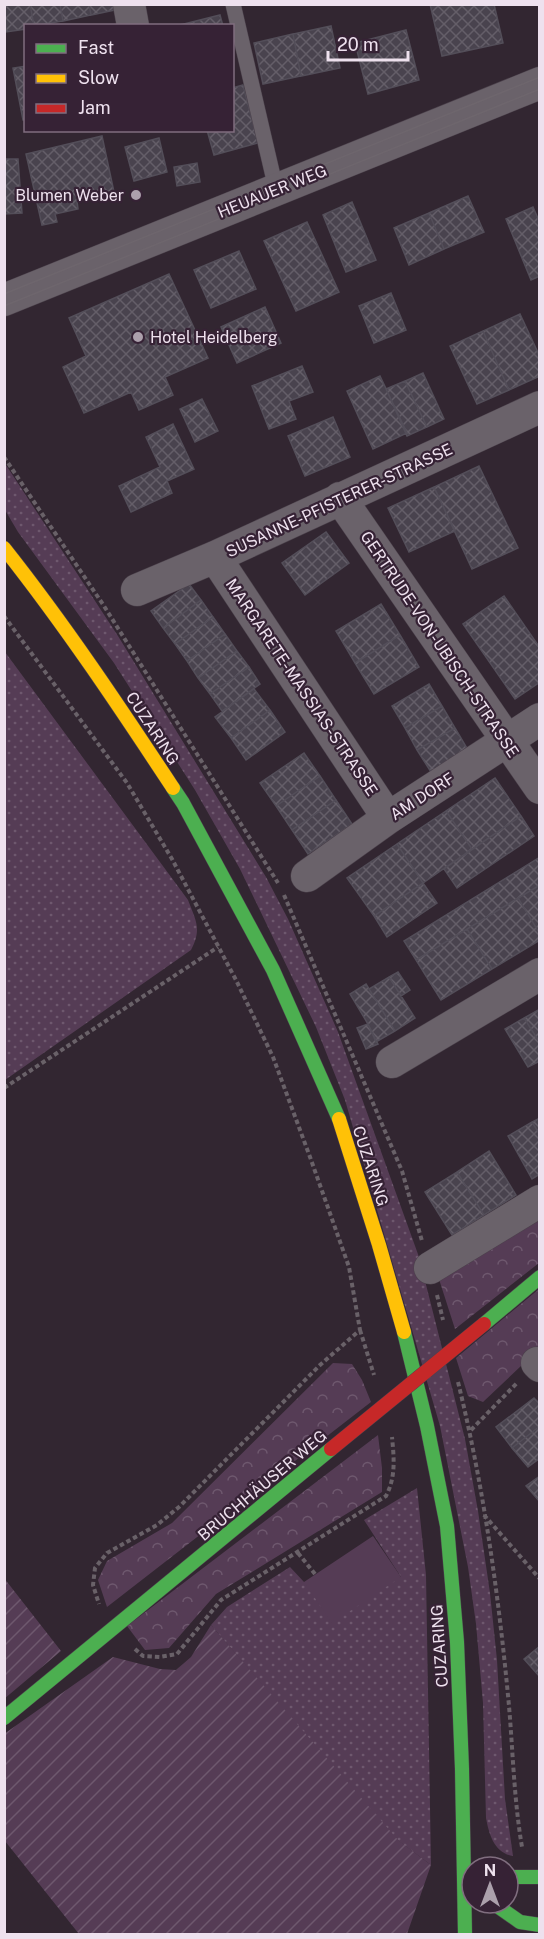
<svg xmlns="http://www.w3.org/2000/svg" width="544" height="1939" font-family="'Public Sans',sans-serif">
	<defs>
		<pattern id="grass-dots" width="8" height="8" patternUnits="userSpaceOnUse" patternTransform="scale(1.5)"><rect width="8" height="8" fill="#553c55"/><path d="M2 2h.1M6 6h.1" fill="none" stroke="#6e586e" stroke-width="1.8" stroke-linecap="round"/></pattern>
		<pattern id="forest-crowns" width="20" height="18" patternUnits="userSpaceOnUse" patternTransform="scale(1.5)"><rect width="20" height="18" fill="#553c55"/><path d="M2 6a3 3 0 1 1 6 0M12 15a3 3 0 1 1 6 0" fill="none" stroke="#6e586e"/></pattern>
		<pattern id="garden-furrows" width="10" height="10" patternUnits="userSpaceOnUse" patternTransform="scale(1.5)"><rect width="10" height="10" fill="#553c55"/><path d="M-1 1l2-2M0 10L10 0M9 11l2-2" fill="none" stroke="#6e586e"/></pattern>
		<pattern id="building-cross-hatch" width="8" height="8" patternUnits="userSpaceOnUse" patternTransform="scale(1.5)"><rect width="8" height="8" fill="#49434e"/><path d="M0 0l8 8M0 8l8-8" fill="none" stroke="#645e68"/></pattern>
	</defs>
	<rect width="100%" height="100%" fill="#322631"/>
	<path fill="url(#grass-dots)" d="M4,462L118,636L266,877L288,919L338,1032L419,1257L465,1439L478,1511L490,1593L497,1660L505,1799L513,1856C494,1853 489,1834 486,1818L483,1703L476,1624L468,1567L440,1426L345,1100L316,1027L240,869L195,790L114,663L18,532L5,510Z
		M5,652L188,900C196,921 202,929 191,950L5,1080Z
		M417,1488L426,1575L431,1865L392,1836L211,1625L227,1607L290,1567L304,1582L401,1577L364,1520Z"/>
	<path fill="url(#forest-crowns)" d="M539,1210V1263L455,1329L438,1276Z
		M539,1289V1349L483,1402L468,1396L456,1358Z
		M333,1363L352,1364L362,1380L371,1402L107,1607L98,1580L107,1561L172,1523Z
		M378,1435L382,1468V1492L216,1594L169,1648L145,1650L127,1626Z"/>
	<path fill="#553c55" d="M373,1536L401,1577L332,1623L304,1582Z"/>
	<path fill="url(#garden-furrows)" d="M4,1578L61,1651L4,1699Z
		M211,1625L398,1840L431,1865L407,1934H79L5,1841L4,1734L113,1657L160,1669L176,1670L191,1657Z"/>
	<path fill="url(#building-cross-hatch)" stroke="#534e59" stroke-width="1.5" d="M4,4H30L34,26H26V29L6,32Z
		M30,4H60L63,21L34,26Z
		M60,4H89L91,15L63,21Z
		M89,4H119L120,9L91,15Z
		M430,4H494L503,43L442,56Z
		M220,15L223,26H176Z
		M331,26L340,68L301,76L293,34Z
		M406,30L419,80L368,94L355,43Z
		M293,34L301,76L263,84L254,43Z
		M26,66V120H23L13,68Z
		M243,85L258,143L214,155L207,130H232V88Z
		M102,136L114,192L77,201L78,209L55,214L57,222L42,225L26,154Z
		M159,138L167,172L134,181L125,147Z
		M4,159H18L22,213L4,214Z
		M197,163L200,182L177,186L174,167Z
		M468,196L484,232L444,249L429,213Z
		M352,202L376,260L346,272L323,215Z
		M533,207L540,223V276L531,280L506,219Z
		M429,213L444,249L409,265L394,228Z
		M307,222L339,292L296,311L264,241Z
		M239,251L256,289L211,308L194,270Z
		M169,274L208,358L165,377L173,395L139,410L131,392L84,413L63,367L86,356L69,318Z
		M391,293L406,330L374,343L359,306Z
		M265,307L281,343L237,363L221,327Z
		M520,314L540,357V376L509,390L483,331Z
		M483,331L509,390L477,404L450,346Z
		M302,366L313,392L289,401L296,419L269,429L252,386Z
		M423,373L444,419L427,427L405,381Z
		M380,376L407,433L373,449L347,391Z
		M405,381L427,427L407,436L386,389Z
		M202,399L218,431L195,442L180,409Z
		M333,417L350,457L305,476L288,436Z
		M173,424L194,469L167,481L172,493L131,512L119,486L160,467L146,437Z
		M479,466L518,548L472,569L434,487Z
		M434,487L455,531L409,552L388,508Z
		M326,532L349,563L305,595L282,563Z
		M189,584L201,600L163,628L151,611Z
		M504,596L540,648V682L515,699L463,624Z
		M201,600L213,617L175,644L163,628Z
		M381,604L400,635L355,663L336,631Z
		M213,617L225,634L187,661L175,644Z
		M225,634L237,651L198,678L187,661Z
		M400,635L419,667L374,694L355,663Z
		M237,651L249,667L210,694L198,678Z
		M249,667L260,684L222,711L210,694Z
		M429,684L442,706L405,728L392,706Z
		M254,689L270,710L231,738L215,717Z
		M442,706L455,728L417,750L405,728Z
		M270,710L285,732L246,760L231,738Z
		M455,728L468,750L431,772L417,750Z
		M304,753L320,776L276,806L260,783Z
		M320,776L336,800L292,830L276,806Z
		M495,778L521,816L472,849L446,811Z
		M336,800L352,824L308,854L292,830Z
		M446,811L472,849L423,883L397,844Z
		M521,816L534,836L457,888L444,869Z
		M397,844L423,883L374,916L347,878Z
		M540,857V885L416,960L404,941Z
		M423,883L437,903L387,937L374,916Z
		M540,885V934L518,898Z
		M518,898L540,934V940L492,969L467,929Z
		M467,929L492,969L441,1000L416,960Z
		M398,972L410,990L401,996L389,977Z
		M389,977L415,1018L395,1031L369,989Z
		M366,984L395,1031L376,1042L368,1024L350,994Z
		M540,1009V1043L524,1018Z
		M524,1018L540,1043V1061L528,1067L505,1029Z
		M368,1024L378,1044L366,1049L357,1028Z
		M540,1118V1135L532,1122Z
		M532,1122L540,1135V1174L532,1179L508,1136Z
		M489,1151L516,1195L484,1215L457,1172Z
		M457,1172L484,1215L452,1235L425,1192Z
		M534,1398L540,1404V1426L512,1448L496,1427Z
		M540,1426V1458L528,1467L512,1448Z
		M540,1476V1502L526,1486Z
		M540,1646V1677L524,1659Z"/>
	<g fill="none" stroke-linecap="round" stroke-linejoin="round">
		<defs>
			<path id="lane" d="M233,4L276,189"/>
			<path id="street" d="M129,4L133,26
				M4,300L540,83
				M340,498L540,788
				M215,557L388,818
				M137,590L215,557L540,407
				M307,876L388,818L540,719
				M392,1062L540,974
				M430,1268L540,1201
				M537,1363L540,1366"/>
			<path id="fast" d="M173,788L183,803L273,970L339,1119
				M484,1324L540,1277
				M404,1332L427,1426L447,1526L457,1642L462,1769L465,1934
				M4,1718L331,1449
				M508,1877H540
				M493,1903L520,1922L540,1925"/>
			<path id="slow" d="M4,548C65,625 119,706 173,788
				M339,1119L379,1245L404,1332"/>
		</defs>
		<use href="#lane" stroke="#4c424c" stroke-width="16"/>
		<use href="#street" stroke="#4c424c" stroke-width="33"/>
		<use href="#fast" stroke="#4c424c" stroke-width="15"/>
		<use href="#slow" stroke="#4c424c" stroke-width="15"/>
		<path stroke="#696168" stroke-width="4" stroke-dasharray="4.5 3" stroke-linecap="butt" d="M4,457L104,606L278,883
			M4,616L127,783L172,859L236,980L273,1057L310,1157L349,1267L360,1330L320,1365L179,1507L157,1525L107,1553L95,1568L93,1585L99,1604
			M284,895L402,1171L422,1241
			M4,1088L218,947
			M437,1295L443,1320
			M360,1330L374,1375
			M458,1382C484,1488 499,1598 509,1706C513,1753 514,1800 522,1847
			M471,1430L518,1382
			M484,1515L540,1579
			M298,1553L315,1574
			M135,1649L143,1656L160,1657L177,1654L221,1600L386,1496C396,1477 394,1458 392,1437"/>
		<use href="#lane" stroke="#6a626a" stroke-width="15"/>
		<use href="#street" stroke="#6a626a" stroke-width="32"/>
		<use href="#fast" stroke="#4caf50" stroke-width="14"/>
		<use href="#slow" stroke="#ffc107" stroke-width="14"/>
		<path stroke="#6e666d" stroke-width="1.5" d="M4,294L540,77
			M4,306L540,89"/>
		<defs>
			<path id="jam-bridge" d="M331,1449L484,1324"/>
		</defs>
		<use href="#jam-bridge" stroke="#4c424c" stroke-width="15" stroke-linecap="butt"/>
		<use href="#jam-bridge" stroke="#c62828" stroke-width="14"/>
	</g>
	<g fill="#aca0ac" stroke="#362235" stroke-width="2">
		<circle cx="136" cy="195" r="6"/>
		<circle cx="138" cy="337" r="6"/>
	</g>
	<g text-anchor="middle" stroke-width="4.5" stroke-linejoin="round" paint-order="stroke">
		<g font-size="16" fill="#eee1ee" stroke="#362235">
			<text transform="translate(272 191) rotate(-22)" y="6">HEUAUER WEG</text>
			<text transform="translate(339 500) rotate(-25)" y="6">SUSANNE-PFISTERER-STRASSE</text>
			<text transform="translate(440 644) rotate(56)" y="6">GERTRUDE-VON-UBISCH-STRASSE</text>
			<text transform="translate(302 687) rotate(56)" y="6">MARGARETE-MASSIAS-STRASSE</text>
			<text transform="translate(153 728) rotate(57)" y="6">CUZARING</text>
			<text transform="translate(422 796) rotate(-33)" y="6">AM DORF</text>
			<text transform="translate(371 1166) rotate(72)" y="6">CUZARING</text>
			<text transform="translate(262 1485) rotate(-40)" y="6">BRUCHHÄUSER WEG</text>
			<text transform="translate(439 1646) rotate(-94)" y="6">CUZARING</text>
		</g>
		<g font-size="16" fill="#eee1ee" stroke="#362235" text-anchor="end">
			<text x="124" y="201">Blumen Weber</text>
			<text x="150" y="343" text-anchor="start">Hotel Heidelberg</text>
		</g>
	</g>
	<rect width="544" height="1939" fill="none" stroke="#eee1ee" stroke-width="12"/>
	<rect x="24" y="24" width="210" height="108" fill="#362235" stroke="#806e7f" stroke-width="1.5"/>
	<rect x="36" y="44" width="30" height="9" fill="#4caf50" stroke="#806e7f" stroke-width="1.5"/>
	<text x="78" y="54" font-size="18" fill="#eee1ee">Fast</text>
	<rect x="36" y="74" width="30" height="9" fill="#ffc107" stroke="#806e7f" stroke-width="1.5"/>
	<text x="78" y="84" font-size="18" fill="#eee1ee">Slow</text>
	<rect x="36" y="104" width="30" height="9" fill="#c62828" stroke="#806e7f" stroke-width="1.5"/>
	<text x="78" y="114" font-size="18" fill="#eee1ee">Jam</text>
	<g transform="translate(490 1885)"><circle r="28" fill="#362235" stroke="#806e7f" stroke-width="1.5"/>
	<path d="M0-4.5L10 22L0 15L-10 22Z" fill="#aca0ac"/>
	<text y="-9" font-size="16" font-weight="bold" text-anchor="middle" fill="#eee1ee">N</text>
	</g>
	<path d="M328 51v9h80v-9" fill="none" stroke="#eee1ee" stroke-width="3"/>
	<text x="337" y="51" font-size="18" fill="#eee1ee" stroke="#362235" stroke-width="4.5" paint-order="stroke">20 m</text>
</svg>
